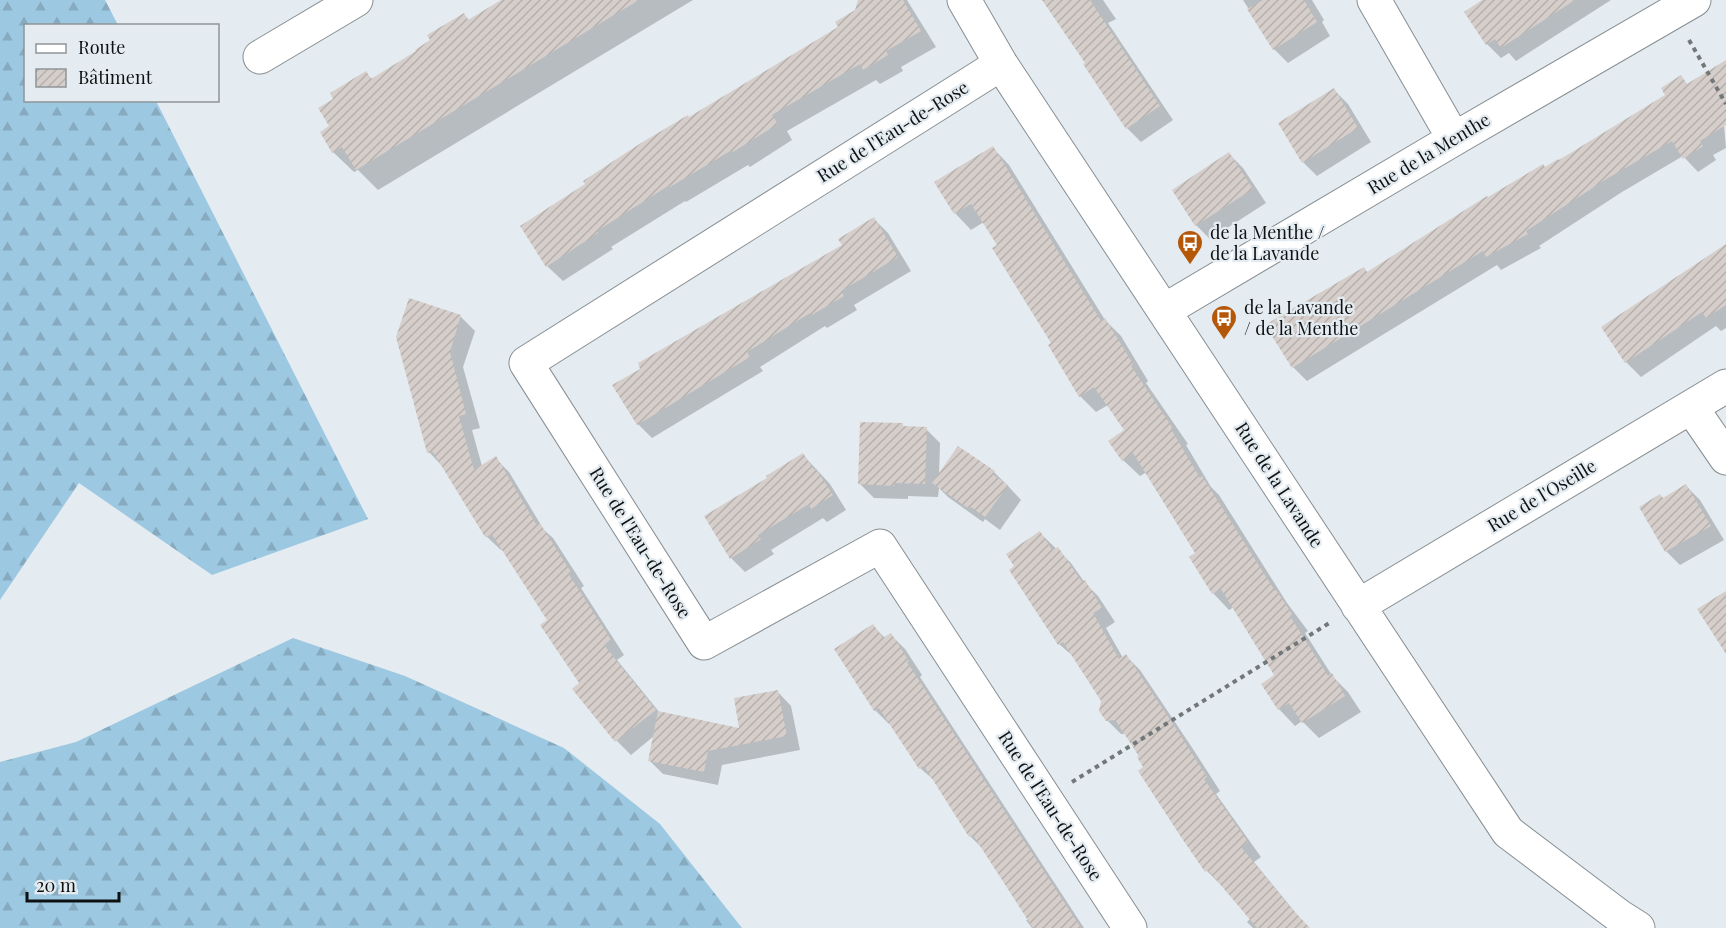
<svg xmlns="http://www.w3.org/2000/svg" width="1726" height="928" font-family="'Playfair Display',serif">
	<defs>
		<pattern id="forest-firs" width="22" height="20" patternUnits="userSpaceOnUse" patternTransform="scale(1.5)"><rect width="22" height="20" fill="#9dc8e1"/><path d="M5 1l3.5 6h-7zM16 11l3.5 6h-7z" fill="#86abc0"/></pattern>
		<pattern id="building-hatch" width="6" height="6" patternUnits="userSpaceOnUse" patternTransform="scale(1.5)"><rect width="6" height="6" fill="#d6ceca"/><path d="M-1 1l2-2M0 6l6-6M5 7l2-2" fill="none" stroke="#b6b0ac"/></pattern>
	</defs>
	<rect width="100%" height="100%" fill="#e4ecf1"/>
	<path fill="url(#forest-firs)" d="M0,0H105L118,25L26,26V100L156,101L368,519L212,575L79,483L0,600Z
		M293,638L405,676L564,748L660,824L742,928H0V762L76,742Z"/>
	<path fill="#0003" d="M504,0H693L378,190L358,170L354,172L333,152L331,127L335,99L366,73L373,80L418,52L463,14L470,21Z
		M860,0H907L936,47L901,67L903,71L880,84L876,80L787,131L792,140L750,167L748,165L686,202L685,201L611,247L613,249L563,281L547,266L690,119L840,28L857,11Z
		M1044,0H1103L1116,19L1108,23L1173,120L1141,142L1127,128L1087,63Z
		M1243,0H1312L1324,20L1322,22L1330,36L1288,63L1274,49Z
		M1484,0H1611L1516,61L1509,53L1501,58L1487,44L1466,12Z
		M1726,62V124L1724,125L1726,148L1713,155L1716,160L1698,172L1683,156L1622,192L1539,246L1541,248L1501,270L1497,265L1307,381L1293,367L1368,273L1488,199L1559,162L1667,95L1680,77L1688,85Z
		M1334,90L1348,104L1371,142L1317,176L1303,162Z
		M993,148L1009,165L1105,320L1121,336L1148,381L1146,383L1188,444L1186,445L1211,487L1219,495L1287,603L1308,631L1305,633L1333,677L1348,692L1361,712L1319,738L1302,721L1295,726L1279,709L1276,676L1234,607L1229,610L1213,593L1197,554L1147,472L1140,476L1123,460L1126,430L1108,405L1096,412L1080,396L1053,343L984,222L971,230L955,213Z
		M1229,154L1243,168L1266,203L1210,239L1196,225L1174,191Z
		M874,219L888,233L911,271L854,305L857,310L827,328L825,326L760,367L763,371L652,438L638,424Z
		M1726,245V328L1721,331L1716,326L1641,377L1627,363L1603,327Z
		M410,300L461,317L475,331L463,367L480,428L472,430L482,466L495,458L509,472L544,530L553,538L584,586L581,588L624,655L617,660L660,713L741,730L777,691L791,706L800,750L722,765L718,785L663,774L649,760L654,736L631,755L617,741L574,689L581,684L549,620L503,549L501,550L486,536L443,467L429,452Z
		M902,425L905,428L926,429L940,443L939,476L994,472L1008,486L1021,500L1000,530L985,519L983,522L948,497L939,488L938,497L908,496V499L874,498L860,484Z
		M803,455L830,484L846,510L827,522L823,518L771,550L774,554L745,572L731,558L769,478Z
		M1686,486L1700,500L1724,540L1680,565L1666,551L1663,499Z
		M1040,533L1071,563L1085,583L1098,596L1115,622L1106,628L1123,658L1126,656L1140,670L1191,746L1220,791L1216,794L1261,857L1254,862L1308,928H1253L1247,922L1251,918L1221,885L1207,871L1140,771L1145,767L1126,734H1121L1107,720L1102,701L1074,657L1059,644Z
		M873,626L885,638L891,635L905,649L922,675L920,677L1084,928H1032L1026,920L1029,919L985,851L970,836L935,781L920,768L891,723L889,724L875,710Z"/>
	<path fill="url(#building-hatch)" d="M501,0H639L356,170L342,147L332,153L320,132L329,126L318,108L333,99L330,93L366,71L371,79L416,51L415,50L430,40L427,35L464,13L468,20Z
		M858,0H903L921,31L886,51L888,55L863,70L860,64L772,115L778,124L733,152L732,150L670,187L668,186L597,231L598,233L546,267L520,226L585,184L583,181L641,143L688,115L689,117L838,27L835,22L855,10Z
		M1042,0H1090L1160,106L1126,129L1083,64L1085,63Z
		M1263,0H1304L1317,22L1273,50L1247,9Z
		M1482,0H1575L1501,48L1495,39L1486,45L1464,12Z
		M1726,60V125L1700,141L1703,146L1683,159L1672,141L1608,178L1526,231L1528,234L1486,257L1483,251L1292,368L1265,325L1364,267L1367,272L1487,196L1488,197L1543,164L1545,167L1558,159L1559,160L1665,95L1661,88L1681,75L1687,84Z
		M1334,88L1358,128L1302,163L1278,123Z
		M993,146L1101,321L1105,318L1133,364L1131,366L1172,427L1171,429L1200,478L1202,476L1275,591L1276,590L1292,614L1290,616L1328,676L1332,673L1345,696L1302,723L1289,703L1278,710L1261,684L1274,675L1221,589L1212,594L1189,557L1195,553L1133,453L1122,461L1108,441L1124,430L1094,387L1079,397L1048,345L1051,343L992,248L997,245L971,204L954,214L934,182Z
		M1229,152L1253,189L1195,226L1172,190Z
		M874,217L898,257L841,291L844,296L812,315L810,313L747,352L750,357L637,425L612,385L640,369L638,363L842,245L838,239Z
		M1726,244V305L1706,318L1702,312L1625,363L1601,327Z
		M409,298L461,315L450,352L466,414L459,416L474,470L496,456L536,524L539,522L571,572L568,573L611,640L604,645L656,710L615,742L572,689L579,683L540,625L547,620L491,533V535L485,537L433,452L427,453L396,337Z
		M860,422L903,423V426L927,427L925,484L894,483V486L858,484Z
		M958,446L995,471L992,474L1008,485L985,517L971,507L969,509L932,483Z
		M803,453L814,470L816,469L833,495L811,509L809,504L758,535L761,539L730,559L704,516L767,478L766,476Z
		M1686,484L1711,526L1665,552L1639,507L1660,494L1663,498Z
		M1040,531L1052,550L1058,547L1082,582L1085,580L1102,608L1093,613L1119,659L1126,654L1177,730L1207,777L1204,779L1248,842L1241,847L1292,909L1310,928H1257L1208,870L1205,872L1181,837L1138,771L1143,767L1137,757L1139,756L1115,720L1106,721L1099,711L1101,701L1063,642L1058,645L1009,570L1014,566L1006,554Z
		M1726,591V654L1697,609Z
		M873,624L883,638L891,633L909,661L907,662L1081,928H1033L973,835L969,837L924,766L919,769L879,708L874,711L834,649Z
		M778,690L787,736L708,751L704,772L648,761L658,711L739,728L734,698Z"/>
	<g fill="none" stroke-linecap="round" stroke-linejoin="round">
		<defs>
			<path id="street" d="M964,0L1001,64L1508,832L1619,916L1638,928
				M1374,0L1454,139
				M260,57L356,0
				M1001,64L526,363L704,643L880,546L1130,928
				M1165,310L1454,139L1694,0
				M1691,407L1726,458
				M1358,606L1726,386"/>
		</defs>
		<use href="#street" stroke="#878e92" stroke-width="35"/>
		<path stroke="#72777a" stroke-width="4" stroke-dasharray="4.5 4.5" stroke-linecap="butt" d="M1689,40L1726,104
			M1072,782L1331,622"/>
		<use href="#street" stroke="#fff" stroke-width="33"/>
	</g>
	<defs>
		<symbol id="bus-pin" viewBox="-11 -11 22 30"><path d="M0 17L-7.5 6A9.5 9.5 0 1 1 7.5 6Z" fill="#b55708" stroke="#e4ecf1"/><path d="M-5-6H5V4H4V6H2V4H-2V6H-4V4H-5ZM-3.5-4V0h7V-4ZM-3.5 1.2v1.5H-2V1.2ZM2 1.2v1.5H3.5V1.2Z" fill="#fff"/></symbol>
	</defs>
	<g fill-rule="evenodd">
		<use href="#bus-pin" x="1175" y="228" width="30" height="40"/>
		<use href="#bus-pin" x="1209" y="303" width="30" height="40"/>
	</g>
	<g text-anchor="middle" stroke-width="4.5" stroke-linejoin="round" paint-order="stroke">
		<g font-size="18" fill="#0e1112" stroke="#e4ecf1">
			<text transform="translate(893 132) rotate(-32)" y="6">Rue de l'Eau-de-Rose</text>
			<text transform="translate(1429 154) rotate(-31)" y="6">Rue de la Menthe</text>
			<text transform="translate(1279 485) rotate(57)" y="6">Rue de la Lavande</text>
			<text transform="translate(1542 496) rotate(-31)" y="6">Rue de l'Oseille</text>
			<text transform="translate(640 543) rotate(58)" y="6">Rue de l'Eau-de-Rose</text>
			<text transform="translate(1050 806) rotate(57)" y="6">Rue de l'Eau-de-Rose</text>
		</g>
		<g font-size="18" fill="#0e1112" stroke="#e4ecf1" text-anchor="start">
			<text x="1210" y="239">de la Menthe /<tspan x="1210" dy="21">de la Lavande</tspan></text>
			<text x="1244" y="314">de la Lavande<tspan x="1244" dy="21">/ de la Menthe</tspan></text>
		</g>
	</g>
	<rect x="24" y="24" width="195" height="78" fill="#e4ecf1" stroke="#8e9498" stroke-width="1.5"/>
	<rect x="36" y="44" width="30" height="9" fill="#ffffff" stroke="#8e9498" stroke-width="1.5"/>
	<text x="78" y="54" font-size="18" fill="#0e1112">Route</text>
	<rect x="36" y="69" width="30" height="18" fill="url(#building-hatch)" stroke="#8e9498" stroke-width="1.5"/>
	<text x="78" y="84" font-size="18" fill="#0e1112">Bâtiment</text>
	<path d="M27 892v9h92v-9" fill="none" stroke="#0e1112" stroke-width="3"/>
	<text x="36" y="892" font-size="18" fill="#0e1112" stroke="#e4ecf1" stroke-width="4.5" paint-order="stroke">20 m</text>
</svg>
